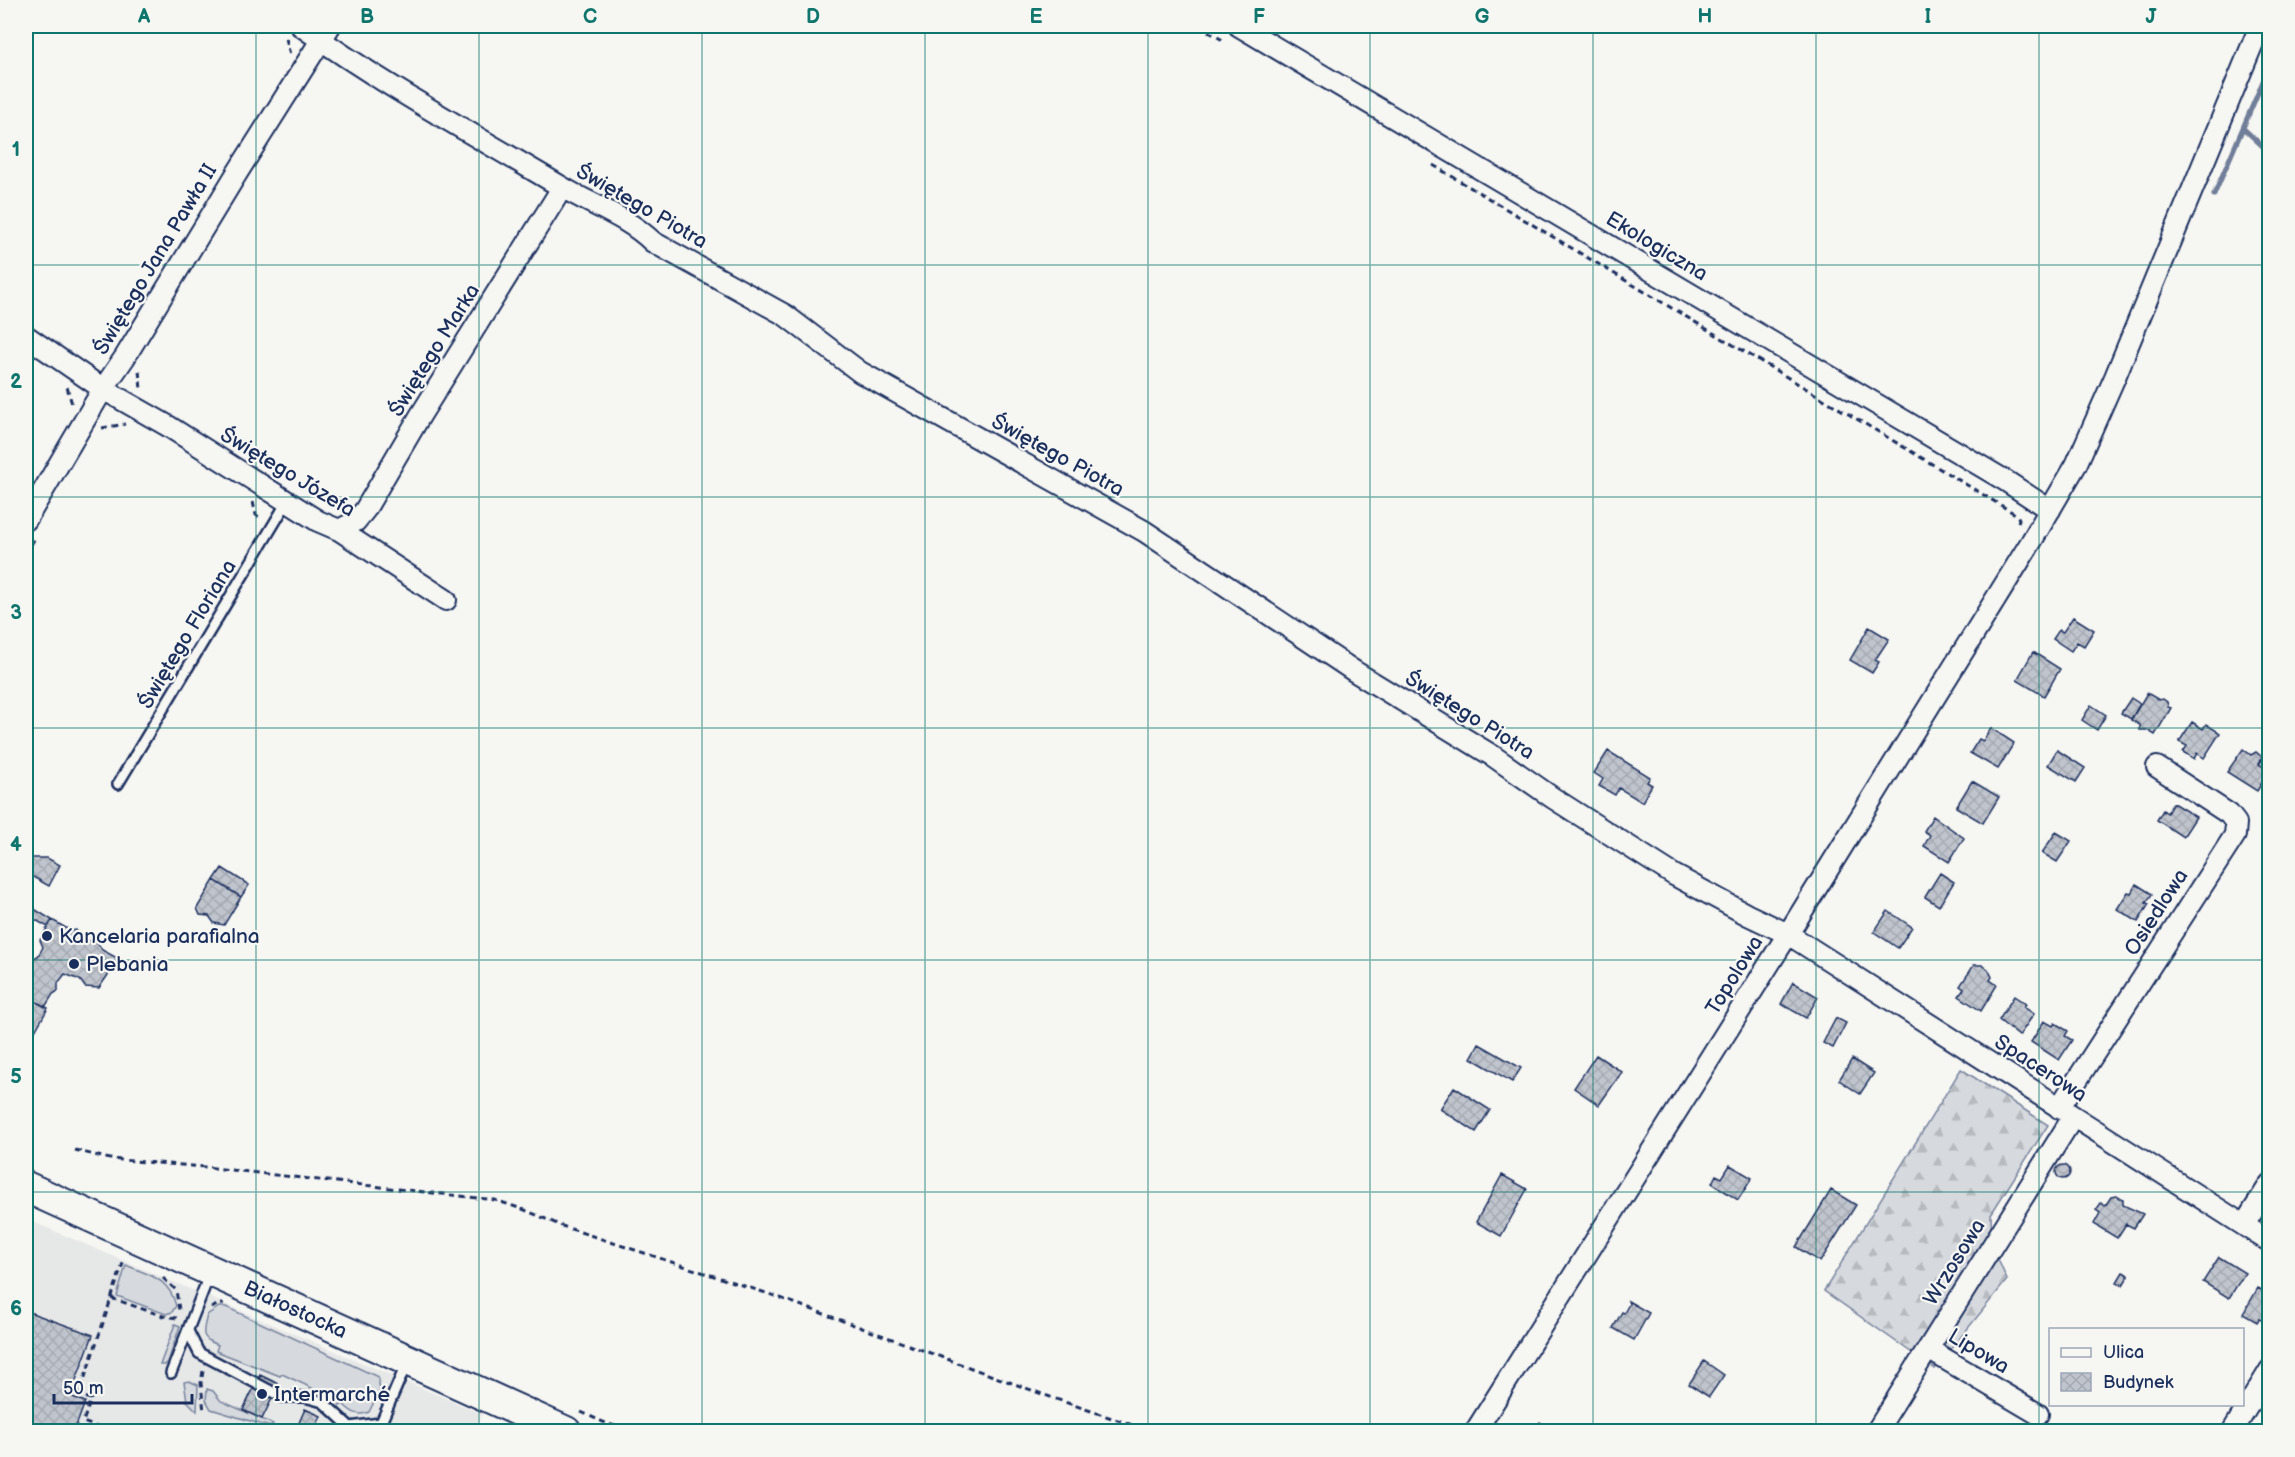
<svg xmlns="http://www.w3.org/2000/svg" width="2295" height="1457" font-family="'Balsamiq Sans',sans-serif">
	<defs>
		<pattern id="forest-firs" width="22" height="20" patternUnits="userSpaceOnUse" patternTransform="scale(1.5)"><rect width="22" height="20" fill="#d6d9dd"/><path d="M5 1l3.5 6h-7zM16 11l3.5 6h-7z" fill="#b7bbc0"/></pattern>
		<pattern id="building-cross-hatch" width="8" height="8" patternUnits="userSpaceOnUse" patternTransform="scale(1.5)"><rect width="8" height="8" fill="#c0c4cd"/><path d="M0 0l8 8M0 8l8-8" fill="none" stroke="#a4a9b2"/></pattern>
	</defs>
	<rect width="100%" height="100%" fill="#f6f6f2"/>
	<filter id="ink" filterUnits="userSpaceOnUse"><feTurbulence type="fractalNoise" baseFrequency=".0167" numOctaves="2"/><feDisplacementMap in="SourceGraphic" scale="12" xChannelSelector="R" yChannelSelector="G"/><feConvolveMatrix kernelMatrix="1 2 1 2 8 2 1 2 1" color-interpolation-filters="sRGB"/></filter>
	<g filter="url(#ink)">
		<path fill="#e6e7e7" d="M26,1219L482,1414L476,1431H26Z"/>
		<path fill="#d6d9dd" stroke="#78849e" stroke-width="1.5" d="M126,1265C151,1276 169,1278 176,1306L172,1312L166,1314L117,1296Z
			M219,1307H226L378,1377L380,1390L369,1412C358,1417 351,1412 343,1404L338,1407L314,1391V1389L282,1374L280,1376L216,1351L218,1345C199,1338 203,1332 207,1315Z
			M175,1324L180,1326L168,1362L165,1365H160Z
			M189,1381L198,1385L197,1411L187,1401L184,1382Z
			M207,1389L213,1391L221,1401L273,1424L270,1427L211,1409L206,1400Z"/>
		<path fill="url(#forest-firs)" stroke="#78849e" stroke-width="1.5" d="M1961,1069L2048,1125L1991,1214L1992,1245L2007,1280L1935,1369L1824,1291Z"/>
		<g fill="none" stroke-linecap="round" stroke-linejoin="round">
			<path stroke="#717e99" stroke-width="5" d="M2269,39H2270
				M2244,129L2270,153
				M2214,195L2270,65"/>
		</g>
		<path fill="url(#building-cross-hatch)" stroke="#1b2f5e" stroke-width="1.5" d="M2073,617L2094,630L2084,646L2077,642L2071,651L2053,639L2059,630L2063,632Z
			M1869,627L1889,639L1875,660L1879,662L1872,673L1850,660Z
			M2033,652L2060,669L2044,696L2017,680Z
			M2147,693L2159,700L2163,699L2167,702L2168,707L2171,708L2155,735L2147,730H2140V725L2131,720Z
			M2131,698L2140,704L2131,719L2121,713Z
			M2091,705L2106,715L2097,730L2082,720Z
			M2192,722L2203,729L2206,724L2220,733L2204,758L2197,753L2194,759L2183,752L2187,746L2179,742Z
			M1991,728L2014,743L1998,769L1970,753L1979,739L1983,741Z
			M2243,749L2251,755L2256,752L2262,757L2259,764L2269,771L2257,791L2227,772Z
			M2269,749L2270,770L2269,771L2259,764Z
			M2057,750L2085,768L2076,782L2048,765Z
			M1608,751L1650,777L1647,782L1652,785L1642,802L1619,788L1615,795L1599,786L1603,779L1594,773Z
			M1972,781L1999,797L1983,823L1956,807Z
			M2173,803L2196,817L2183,837L2157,820L2163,810L2167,813Z
			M1933,816L1964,838L1949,862L1924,846L1930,835L1924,831Z
			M2056,832L2071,841L2057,862L2042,853Z
			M26,855L31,858H47L60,865L49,886L26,873Z
			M222,868L249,885L241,897L214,880Z
			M1940,873L1954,882L1939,906L1925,897Z
			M214,880L241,897L224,925L214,923L209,916L200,915L197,908Z
			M2136,884L2152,894L2146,903L2149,904L2138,922L2117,909L2128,892L2131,893Z
			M26,901H28L31,907L52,920L48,927L34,919H29L26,923Z
			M1888,911L1912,927L1898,948L1874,932Z
			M52,920L71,931L76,930L80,935L93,943H98L102,950L119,959L99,988L85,987L80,980L65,974L58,983V991L53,994L45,1007L26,996V975L32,967V959L38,956L41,951L43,947L40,940Z
			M1974,965H1982L1988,969L1992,977L1990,980L1997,985L1981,1011L1959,996L1964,989L1960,986Z
			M1793,982L1818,997L1806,1018L1781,1004Z
			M26,996L48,1008L34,1033L28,1032L26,1034Z
			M2014,996L2026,1004L2024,1007L2034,1014L2019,1036L1999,1020Z
			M1836,1018L1846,1023L1833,1048L1823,1043Z
			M2044,1021L2053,1026L2055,1023L2068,1031L2065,1036L2072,1040L2059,1060L2031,1042Z
			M1479,1044L1521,1068L1512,1082L1471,1058Z
			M1596,1055L1622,1072L1599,1105L1574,1088Z
			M1852,1059L1874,1073L1860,1094L1839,1080Z
			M1454,1087L1490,1110L1476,1132L1440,1109Z
			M2056 1172a7 7 0 1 1 14 0a7 7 0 1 1-14 0Z
			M1730,1165L1752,1178L1738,1200L1712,1183L1716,1175L1722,1178Z
			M1502,1175L1527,1189L1501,1236L1476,1222Z
			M1831,1190L1856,1205L1820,1262L1796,1247Z
			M2117,1196L2123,1200V1205L2143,1214L2134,1228L2126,1224L2117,1238L2094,1224L2100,1213L2096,1210L2101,1203L2105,1206L2111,1197Z
			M2219,1257L2245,1273L2229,1298L2203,1282Z
			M2123,1272L2129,1275L2123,1285L2117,1282Z
			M2258,1288L2270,1295V1316L2266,1322L2259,1319L2257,1322L2243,1314Z
			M1628,1301L1649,1313L1634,1340L1613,1328L1622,1312L1624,1313L1629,1304Z
			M26,1311L93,1335L70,1396L85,1402L74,1432H26Z
			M1704,1361L1724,1375L1709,1397L1689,1384Z
			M260,1375L279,1384L262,1419L243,1410Z
			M305,1409L321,1416L314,1432H295Z
			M1540,1422L1554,1432H1533Z"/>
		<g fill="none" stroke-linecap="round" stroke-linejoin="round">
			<defs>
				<path id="lane" d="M118,784L287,502
					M188,1331L199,1353L282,1397H305L323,1402L350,1427L380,1423
					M171,1373L210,1273
					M377,1432L406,1365"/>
				<path id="street" d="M301,26C383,85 473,134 560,186C591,205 626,216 653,242L785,315L860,372L1144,531L1354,671L1493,756L1553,798L1674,875L1748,915L1788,934L2270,1242
					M1239,26L2006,481L2050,510
					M26,336L103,389L168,426L318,521L339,530L446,600
					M26,520L103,389L125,357L237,173L330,26
					M339,530L356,521L365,510L420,416L562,188
					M2059,1108L2235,835L2236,823L2229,814L2157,767
					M2244,1225L2270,1184
					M1928,1349L2038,1414
					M1475,1432L1788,934L2031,542L2076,465L2115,377L2260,26
					M1876,1432L2073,1117
					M2232,1432L2270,1370"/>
				<g id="primary">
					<path id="s1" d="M26,1187L566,1432"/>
				</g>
			</defs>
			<use href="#lane" stroke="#1b2f5e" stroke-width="14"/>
			<use href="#street" stroke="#1b2f5e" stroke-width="24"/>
			<use href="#primary" stroke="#1b2f5e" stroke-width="34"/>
			<path stroke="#1b2f5e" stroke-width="3" stroke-dasharray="6 4.5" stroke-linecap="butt" d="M1199,26L1226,42
				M286,38L290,55
				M1433,165L2017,515L2019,519L2017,526
				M26,362L35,367
				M139,371L141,389
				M67,387L72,404
				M102,428L125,424
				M253,502L256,515L262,519
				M26,554L36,536
				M75,1150L110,1159L205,1167L495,1200L525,1210L562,1226L775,1296L1053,1398L1153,1432
				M163,1278L176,1290L179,1310
				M111,1298L163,1316L177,1318V1316
				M211,1308L219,1304H224
				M203,1371L201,1383L204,1412
				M581,1412L603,1422L633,1432
				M110,1432L83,1422L91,1399L79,1395L124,1260"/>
			<use href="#lane" stroke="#f6f6f2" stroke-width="9"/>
			<use href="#street" stroke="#f6f6f2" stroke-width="20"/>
			<use href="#primary" stroke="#f6f6f2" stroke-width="30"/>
		</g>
	</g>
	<path fill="none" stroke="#0f766e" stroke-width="1.5" stroke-opacity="0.55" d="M256,26V1432M479,26V1432M702,26V1432M925,26V1432M1148,26V1432M1370,26V1432M1593,26V1432M1816,26V1432M2039,26V1432M26,265H2270M26,497H2270M26,728H2270M26,960H2270M26,1192H2270"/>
	<g fill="#1b2f5e" stroke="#f6f6f2" stroke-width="2">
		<circle cx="47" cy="936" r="6"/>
		<circle cx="74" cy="964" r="6"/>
		<circle cx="262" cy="1394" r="6"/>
	</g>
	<g text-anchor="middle" stroke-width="4.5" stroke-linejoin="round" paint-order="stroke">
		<g font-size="21" fill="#1b2f5e" stroke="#f6f6f2">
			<text transform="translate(642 206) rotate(30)" y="7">Świętego Piotra</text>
			<text transform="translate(1657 246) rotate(31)" y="7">Ekologiczna</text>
			<text transform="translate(155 259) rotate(-59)" y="7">Świętego Jana Pawła II</text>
			<text transform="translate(434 350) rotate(-58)" y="7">Świętego Marka</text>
			<text transform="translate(1058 455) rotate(29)" y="7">Świętego Piotra</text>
			<text transform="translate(288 472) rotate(31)" y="7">Świętego Józefa</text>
			<text transform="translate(187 634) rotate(-59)" y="7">Świętego Floriana</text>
			<text transform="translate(1470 715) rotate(32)" y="7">Świętego Piotra</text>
			<text transform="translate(2156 912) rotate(-57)" y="7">Osiedlowa</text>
			<text transform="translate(1734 975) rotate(-58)" y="7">Topolowa</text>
			<text transform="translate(2041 1068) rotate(33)" y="7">Spacerowa</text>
			<text transform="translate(1954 1262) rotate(-58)" y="7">Wrzosowa</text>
			<text dy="7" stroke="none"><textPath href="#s1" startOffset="296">Białostocka</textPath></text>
			<text transform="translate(1979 1351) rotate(31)" y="7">Lipowa</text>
		</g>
		<g font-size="21" fill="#1b2f5e" stroke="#f6f6f2" text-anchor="start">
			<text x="59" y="943">Kancelaria parafialna</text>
			<text x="86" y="971">Plebania</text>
			<text x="274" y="1401">Intermarché</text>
		</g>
	</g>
	<rect width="2295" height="1457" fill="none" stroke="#f6f6f2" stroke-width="66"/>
	<rect x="2049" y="1328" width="195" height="78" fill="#f6f6f2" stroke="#9ea6b7" stroke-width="1.5"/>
	<rect x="2061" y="1348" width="30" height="9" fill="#f6f6f2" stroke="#9ea6b7" stroke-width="1.5"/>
	<text x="2103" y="1358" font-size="18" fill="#1b2f5e">Ulica</text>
	<rect x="2061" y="1373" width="30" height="18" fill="url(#building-cross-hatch)" stroke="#9ea6b7" stroke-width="1.5"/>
	<text x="2103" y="1388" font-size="18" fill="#1b2f5e">Budynek</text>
	<path d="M54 1394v9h138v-9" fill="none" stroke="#1b2f5e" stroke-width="3"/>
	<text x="63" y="1394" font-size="18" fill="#1b2f5e" stroke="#f6f6f2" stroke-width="4.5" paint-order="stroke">50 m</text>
	<rect x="33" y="33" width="2229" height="1391" fill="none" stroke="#0f766e" stroke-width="2"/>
	<g font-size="20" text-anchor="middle" font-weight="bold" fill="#0f766e">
		<text x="144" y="23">A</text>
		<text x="367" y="23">B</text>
		<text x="590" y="23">C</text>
		<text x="813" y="23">D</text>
		<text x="1036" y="23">E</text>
		<text x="1259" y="23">F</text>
		<text x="1482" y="23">G</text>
		<text x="1705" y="23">H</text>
		<text x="1928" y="23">I</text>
		<text x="2151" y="23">J</text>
		<text x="16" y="156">1</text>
		<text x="16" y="388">2</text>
		<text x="16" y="619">3</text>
		<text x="16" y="851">4</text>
		<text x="16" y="1083">5</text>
		<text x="16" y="1315">6</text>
	</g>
</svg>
